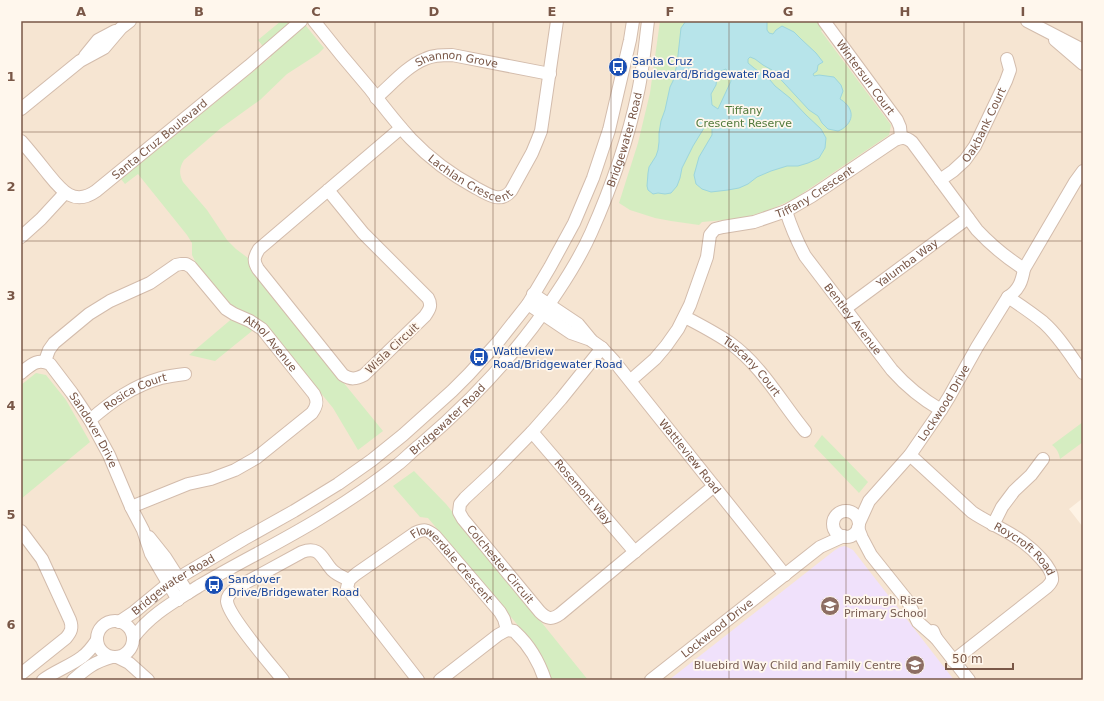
<svg xmlns="http://www.w3.org/2000/svg" width="1104" height="701" font-family="'DejaVu Sans',sans-serif">
	<rect width="100%" height="100%" fill="#fef3e5"/>
	<path fill="#f6e5d2" d="M21,21H1083V498L1069,509L1083,527V680H21Z"/>
	<path fill="#f0e1fb" d="M845,546L853,550L954,680H669L835,550L840,547Z"/>
	<path fill="#d5edc1" d="M281,21H302L324,48L318,54L287,74L260,100L221,128L184,160C179,168 179,174 183,182L207,210L227,240L236,249L248,258L250,268L383,431L358,450L333,408L263,322L215,361L189,355L241,311L232,307L226,301L197,265L192,255V243L187,235L138,174L125,184L121,179L271,57L258,40Z
		M660,21H834L821,31L891,125L889,135L794,199L769,210L750,216L736,219L702,222L699,225L671,221L655,218L630,210L619,203L638,143L650,93Z
		M36,373L46,375L66,400L90,442L21,499V385Z
		M1083,422V442L1060,459C1059,453 1057,449 1052,445Z
		M822,435L868,482L859,493L814,446Z
		M414,471L446,504L588,680H550L536,647L428,518L420,517L393,486Z"/>
	<path fill="#b7e4ea" stroke="#9cd5dc" fill-rule="evenodd" d="M686,21H767V30L769,33L773,34L776,30L782,26L794,32L801,39L816,53L823,62L818,65L817,71L813,74L814,76L819,75L834,77L841,85L843,91L840,99C850,105 856,116 846,126C844,128 841,130 838,131L828,129L822,123L818,116L809,110L772,70L763,65L755,59L750,57L748,59V63L754,68L770,80L775,86L790,98L806,115L821,129L826,138L825,148L819,158L808,163L798,166H787L771,171L757,177L748,184L739,188L728,190L711,192L702,189L696,184L694,175L699,157L712,135V129L708,126L704,128L693,146L682,168L680,178L677,186L671,193L665,194L658,193L653,194L648,190L647,186L648,173L649,167L656,156L658,150L659,142V133L661,121L665,110L670,87L673,81L677,64L681,28ZM726,69L730,76L731,81L718,109L712,105L711,94L716,85L717,77L721,71Z"/>
	<g fill="none" stroke-linecap="round" stroke-linejoin="round">
		<defs>
			<g id="minor">
				<path id="s1" d="M314,21C332,44 351,67 370,89C383,106 396,123 411,139C430,159 452,175 476,188C488,194 500,204 511,191L532,153L537,141L541,131L546,97L557,21"/>
				<path id="s2" d="M824,21L897,120L900,127L901,137"/>
				<path d="M1027,21L1083,50"/>
				<path d="M1055,40L1083,64"/>
				<path d="M85,56L98,40L115,31"/>
				<path id="s3" d="M376,98C391,85 407,66 425,59C433,55 443,55 452,55L550,74"/>
				<path d="M21,109L80,61L104,48L121,28L130,21"/>
				<path id="s4" d="M21,141C29,150 37,160 45,170C59,187 72,208 96,191L249,66L301,21"/>
				<path id="s5" d="M940,180L953,171L965,160L975,146L1006,81L1010,70L1007,59"/>
				<path d="M328,190L363,233L428,298C432,305 430,309 425,316L364,375C356,379 351,380 343,375L258,269C253,261 254,257 259,249L401,128"/>
				<path id="s6" d="M786,211C791,227 797,241 805,256L892,370C907,387 922,399 941,410"/>
				<path d="M21,237L41,219L65,193"/>
				<path id="s7" d="M533,294L578,324L592,341L602,348L614,361L785,575"/>
				<path d="M1008,297C1020,305 1032,313 1043,322C1059,336 1071,356 1083,373"/>
				<path d="M528,304L571,333L591,340"/>
				<path id="s8" d="M846,308L968,218"/>
				<path id="s9" d="M685,317C700,325 716,333 730,343C762,366 781,402 805,431"/>
				<path id="s10" d="M602,348L561,399L532,432L494,471L465,498L460,504L459,512L463,519L540,612C547,619 552,620 560,614L714,486"/>
				<path id="s11" d="M45,361L49,350L54,343L89,314L110,301L150,283L176,265L181,264H186L191,267L226,309L234,314L250,321L262,329L314,394C318,401 317,406 312,413L256,458L235,470L211,479L188,484L131,507"/>
				<path id="s12" d="M21,373C31,365 37,358 50,364L72,393L90,420L109,455L131,507L143,530L151,554L178,600"/>
				<path id="s13" d="M631,380L655,359L666,346L678,329L690,305L707,257L710,235L715,229L723,227L754,222L786,211L812,196L895,140C902,137 906,137 912,142L977,230C991,245 1007,258 1024,269"/>
				<path id="s14" d="M90,420C112,401 133,386 161,378C169,376 177,375 185,374"/>
				<path id="s15" d="M532,432L635,552"/>
				<path id="s16" d="M910,455L972,512C988,523 1007,530 1023,542C1031,548 1054,568 1052,580C1051,583 1049,585 1047,587L953,661"/>
				<circle cx="846" cy="524" r="13"/>
				<path id="s17" d="M859,523L869,501L910,455L941,410L949,397L977,347L1008,297C1019,290 1022,281 1024,269L1075,182L1083,171"/>
				<path d="M993,525L1002,507L1014,491L1031,475L1043,459"/>
				<path d="M858,528L862,538L871,555L907,600L918,622L936,638"/>
				<path d="M21,531L42,559L70,620C73,628 71,632 66,638L21,674"/>
				<path d="M149,537L165,557L188,593"/>
				<circle cx="115" cy="639" r="18"/>
				<path id="s18" d="M119,622L134,612L168,584L244,539L294,511L338,484L372,460L403,435L452,391L469,374L498,342L528,304L550,267L574,223L593,178L609,130L630,40L633,21"/>
				<path d="M507,630L514,631L516,633C530,646 539,662 545,680"/>
				<path d="M933,631L936,638L969,680"/>
				<path id="s19" d="M133,638C151,614 174,602 199,586C238,563 279,543 317,520C345,503 372,485 397,465C405,459 412,451 420,445C473,400 520,350 558,291C570,273 582,253 591,233C611,188 628,140 638,92C643,69 645,45 648,21"/>
				<path d="M117,657L129,663L148,680"/>
				<path d="M43,680C55,671 70,666 82,657C89,652 93,646 97,640"/>
				<path d="M73,680C87,668 94,662 112,657"/>
				<path d="M283,680C272,666 228,616 227,601C227,595 232,592 236,588L302,552C320,545 322,559 332,570C337,575 343,577 349,580"/>
				<path id="s20" d="M418,680L352,595L347,588L349,580L356,574L415,533C424,529 427,529 435,536L500,612L504,619L507,630"/>
				<path d="M440,680L498,635L507,630"/>
				<path id="s21" d="M651,680L820,547L844,536"/>
			</g>
		</defs>
		<use href="#minor" stroke="#d3bcac" stroke-width="14"/>
		<use href="#minor" stroke="#fff" stroke-width="12"/>
	</g>
	<path fill="none" stroke="#795747" stroke-width="1" stroke-opacity="0.55" d="M140,21V680M258,21V680M375,21V680M493,21V680M611,21V680M729,21V680M846,21V680M964,21V680M21,132H1083M21,241H1083M21,350H1083M21,460H1083M21,570H1083"/>
	<defs>
		<symbol id="bus-disc" viewBox="-11 -11 22 22"><circle r="9.5" fill="#1a4fb4" stroke="#fff7ed"/><path d="M-5-6H5V4H4V6H2V4H-2V6H-4V4H-5ZM-3.5-4V0h7V-4ZM-3.5 1.2v1.5H-2V1.2ZM2 1.2v1.5H3.5V1.2Z" fill="#fff"/></symbol>
		<symbol id="school-disc" viewBox="-11 -11 22 22"><circle r="9.5" fill="#8d6e63" stroke="#fff7ed"/><path d="M0-5L7-2L0 1L-7-2ZM-4 1L0 2.5L4 1V4Q0 6-4 4Z" fill="#fff"/></symbol>
	</defs>
	<g fill-rule="evenodd">
		<use href="#bus-disc" x="607" y="56" width="22" height="22"/>
		<use href="#bus-disc" x="468" y="346" width="22" height="22"/>
		<use href="#bus-disc" x="203" y="574" width="22" height="22"/>
		<use href="#school-disc" x="819" y="595" width="22" height="22"/>
		<use href="#school-disc" x="904" y="654" width="22" height="22"/>
	</g>
	<g text-anchor="middle" stroke-width="3.5" stroke-linejoin="round" paint-order="stroke">
		<g font-size="11" fill="#164399" stroke="#fff7ed" text-anchor="start">
			<text x="632" y="65">Santa Cruz<tspan x="632" dy="13">Boulevard/Bridgewater Road</tspan></text>
			<text x="493" y="355">Wattleview<tspan x="493" dy="13">Road/Bridgewater Road</tspan></text>
			<text x="228" y="583">Sandover<tspan x="228" dy="13">Drive/Bridgewater Road</tspan></text>
		</g>
		<g font-size="11" fill="#795747" stroke="#fff7ed">
			<text dy="4" stroke="none"><textPath href="#s3" startOffset="95">Shannon Grove</textPath></text>
			<text dy="4" stroke="none"><textPath href="#s2" startOffset="70">Wintersun Court</textPath></text>
			<text dy="4" stroke="none"><textPath href="#s5" startOffset="72">Oakbank Court</textPath></text>
			<text dy="4" stroke="none"><textPath href="#s4" startOffset="183">Santa Cruz Boulevard</textPath></text>
			<text dy="4" stroke="none"><textPath href="#s19" startOffset="721">Bridgewater Road</textPath></text>
			<text dy="4" stroke="none"><textPath href="#s1" startOffset="226">Lachlan Crescent</textPath></text>
			<text dy="4" stroke="none"><textPath href="#s13" startOffset="285">Tiffany Crescent</textPath></text>
			<text dy="4" stroke="none"><textPath href="#s8" startOffset="76">Yalumba Way</textPath></text>
			<text dy="4" stroke="none"><textPath href="#s6" startOffset="128">Bentley Avenue</textPath></text>
			<text dy="4" stroke="none"><textPath href="#s11" startOffset="294">Athol Avenue</textPath></text>
			<text transform="translate(392 348) rotate(-43)" y="4">Wisla Circuit</text>
			<text dy="4" stroke="none"><textPath href="#s9" startOffset="84">Tuscany Court</textPath></text>
			<text dy="4" stroke="none"><textPath href="#s14" startOffset="54">Rosica Court</textPath></text>
			<text dy="4" stroke="none"><textPath href="#s17" startOffset="148">Lockwood Drive</textPath></text>
			<text dy="4" stroke="none"><textPath href="#s19" startOffset="385">Bridgewater Road</textPath></text>
			<text dy="4" stroke="none"><textPath href="#s12" startOffset="112">Sandover Drive</textPath></text>
			<text dy="4" stroke="none"><textPath href="#s7" startOffset="228">Wattleview Road</textPath></text>
			<text dy="4" stroke="none"><textPath href="#s15" startOffset="79">Rosemont Way</textPath></text>
			<text dy="4" stroke="none"><textPath href="#s16" startOffset="149">Roycroft Road</textPath></text>
			<text dy="4" stroke="none"><textPath href="#s10" startOffset="286">Colchester Circuit</textPath></text>
			<text dy="4" stroke="none"><textPath href="#s20" startOffset="257">Flowerdale Crescent</textPath></text>
			<text dy="4" stroke="none"><textPath href="#s18" startOffset="66">Bridgewater Road</textPath></text>
			<text dy="4" stroke="none"><textPath href="#s21" startOffset="84">Lockwood Drive</textPath></text>
		</g>
		<g font-size="11" fill="#517a3c" stroke="#fff7ed">
			<text x="744" y="114">Tiffany<tspan x="744" dy="13">Crescent Reserve</tspan></text>
		</g>
		<g font-size="11" fill="#785e54" stroke="#fff7ed" text-anchor="start">
			<text x="844" y="604">Roxburgh Rise<tspan x="844" dy="13">Primary School</tspan></text>
			<text x="901" y="669" text-anchor="end">Bluebird Way Child and Family Centre</text>
		</g>
	</g>
	<rect width="1104" height="701" fill="none" stroke="#fff7ed" stroke-width="44"/>
	<path d="M946 663v6h67v-6" fill="none" stroke="#795747" stroke-width="2"/>
	<text x="952" y="663" font-size="12" fill="#795747" stroke="#fff7ed" stroke-width="3" paint-order="stroke">50 m</text>
	<rect x="22" y="22" width="1060" height="657" fill="none" stroke="#795747" stroke-width="1.5"/>
	<g font-size="13" text-anchor="middle" font-weight="bold" fill="#795747">
		<text x="81" y="16">A</text>
		<text x="199" y="16">B</text>
		<text x="316" y="16">C</text>
		<text x="434" y="16">D</text>
		<text x="552" y="16">E</text>
		<text x="670" y="16">F</text>
		<text x="788" y="16">G</text>
		<text x="905" y="16">H</text>
		<text x="1023" y="16">I</text>
		<text x="11" y="81">1</text>
		<text x="11" y="191">2</text>
		<text x="11" y="300">3</text>
		<text x="11" y="410">4</text>
		<text x="11" y="519">5</text>
		<text x="11" y="629">6</text>
	</g>
</svg>
